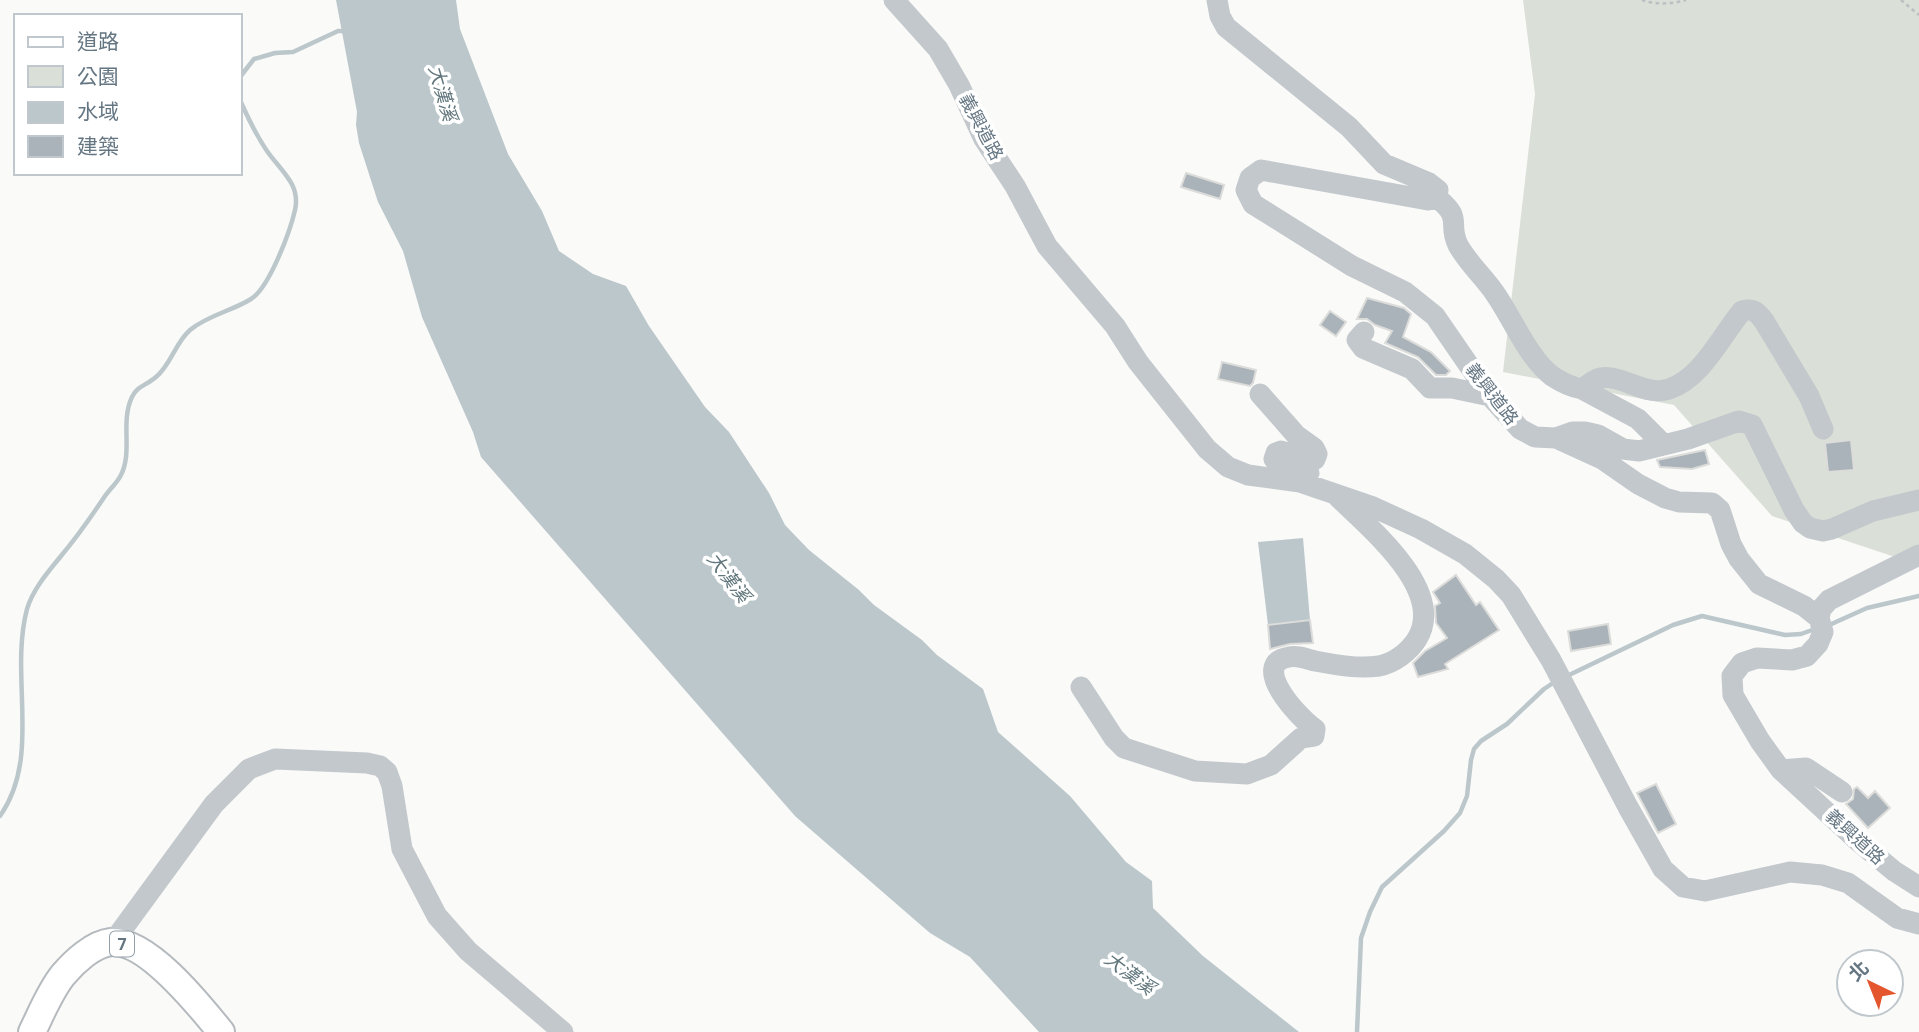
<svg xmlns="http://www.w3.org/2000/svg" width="1919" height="1032" font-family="'Open Sans','Noto Sans TC',sans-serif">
	<rect width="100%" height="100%" fill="#fafaf8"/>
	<path fill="#dadfd7" d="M1523,0H1919V565L1772,516L1674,405L1503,372L1535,94Z"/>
	<path fill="#bbc7cb" d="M336,0H456L460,29L508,154L542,211L559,251L593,274L626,286L649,326L705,407L729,432L769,493L785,525L809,550L859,590L874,605L922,640L937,655L983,689L998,732L1070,796L1126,862L1152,881L1153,908L1203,956L1299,1032H1039L970,957L930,933L795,816L481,457L473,432L422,317L403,251L378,202L359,143L356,125L357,112Z
		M1303,538L1310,620L1268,625L1258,542Z"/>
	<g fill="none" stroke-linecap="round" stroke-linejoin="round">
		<path stroke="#bbc7cb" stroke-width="4.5" d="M240,77L254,59L275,53L293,52L338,31H347
			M1827,626L1867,608L1919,596
			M1567,676L1673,625L1702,616L1785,635L1801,634L1815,629
			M0,816C42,756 9,677 27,609C33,589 48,572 61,556C77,537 91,517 105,496C110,489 117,483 121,475C133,451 120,422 132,397C137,386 147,385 156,377C171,365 175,343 190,330C208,315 232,311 251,299C269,288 290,232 295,210C301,184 280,170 267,151C256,135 248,118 240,100
			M1357,1032L1361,938L1370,912L1382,887L1444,831L1460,813L1467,796L1471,760L1474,749L1481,741L1507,724L1544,689L1556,681"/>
	</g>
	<path fill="#aab3b9" stroke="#dcdcda" stroke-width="2" d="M1186,173L1224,185L1220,199L1181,187Z
		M1367,298L1404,308L1411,314L1403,337L1431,352L1450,371L1446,375H1436L1418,357L1385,343L1392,331L1375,325L1367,319H1357Z
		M1330,311L1346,322L1336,336L1320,325Z
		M1222,362L1256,370L1253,383L1250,386L1218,379Z
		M1851,440L1854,470L1828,472L1825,443Z
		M1705,450L1709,464L1692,469L1660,467L1657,460Z
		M1456,575L1476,605L1480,602L1499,630L1445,664L1448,669L1418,677L1413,663L1425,651L1447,638L1436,623L1435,606L1440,603L1433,592Z
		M1310,620L1313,643L1290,644L1270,649L1268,625Z
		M1608,624L1611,644L1571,651L1568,631Z
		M1656,784L1676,824L1658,833L1637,793Z
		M1857,787L1868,798L1875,791L1890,808L1868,828L1846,804L1853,799L1854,789Z"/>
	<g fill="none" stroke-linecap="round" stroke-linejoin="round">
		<defs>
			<path id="major" d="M32,1032C41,1014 50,991 63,975C74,962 93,944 111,942C147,939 200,1006 221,1032"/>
		</defs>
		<use href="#major" stroke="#b5babe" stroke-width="30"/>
		<path stroke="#bbbfc2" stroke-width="2.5" stroke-dasharray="3.5 3.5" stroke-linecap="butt" d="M1642,0C1655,5 1673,4 1686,0
			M1901,0L1919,15"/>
		<path stroke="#c3c8cc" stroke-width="21" d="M894,0L938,49L959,85L984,139L1015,186L1047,246L1115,326L1138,362L1207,449L1228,467L1248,475L1300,482L1373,507L1421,529L1465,554L1496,579L1511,595L1551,660L1628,807L1663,869L1683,887L1705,891L1790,872L1822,875L1848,883L1897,918L1919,924
			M1217,0L1220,16L1226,27L1349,127L1384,164L1429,183L1438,190L1437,198L1428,200L1261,170L1250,178L1246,190L1253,204L1352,266L1405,292L1435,316L1490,396L1520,429L1535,437L1556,438L1602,459L1638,484L1665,498L1679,502L1712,503L1720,510L1731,544L1739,559L1759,584L1804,606L1819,618L1823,632L1818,644L1807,656L1792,660L1757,658L1742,663L1732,676L1733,695L1760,741L1781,770L1858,841L1894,871L1919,887
			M1437,198C1464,219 1447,223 1458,245C1467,262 1483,276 1494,292C1512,317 1528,358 1552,376C1561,382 1571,387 1582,389C1588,385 1594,379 1600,378C1623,374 1645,397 1669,389C1702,378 1721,336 1742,311C1754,308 1757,312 1764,321L1809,396L1823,429
			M1364,332L1357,340L1363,348L1412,369L1430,388H1452L1490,396
			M1582,389L1638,419L1664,445
			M1260,394L1296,435L1314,448L1317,454L1315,459H1309L1281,451L1276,453L1274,459L1279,464L1309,473
			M1556,438L1573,432H1585L1598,435L1623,449L1639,451L1688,439L1739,421L1752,425L1794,510L1803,523L1810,528L1823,531L1832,529L1873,511L1919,500
			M1819,618L1821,609L1829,600L1919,555
			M1081,687L1114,738L1124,748L1195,771L1247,774L1271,765L1301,738L1314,736L1315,729C1300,719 1248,664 1289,657C1297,655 1307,659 1315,661C1336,665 1358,669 1379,666C1394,663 1409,652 1417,639C1447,590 1368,527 1337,496
			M1781,770L1806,768L1842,792
			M113,942L214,804L249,769L275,759L367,763L380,766L387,772L392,786L402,849L437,916L468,951L563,1032"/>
		<use href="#major" stroke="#fff" stroke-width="26"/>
	</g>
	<g text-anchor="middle" stroke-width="7" stroke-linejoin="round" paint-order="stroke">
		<rect fill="#fff" stroke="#939fa8" stroke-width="2" x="110" y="931.5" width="24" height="25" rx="5"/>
		<g font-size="16" font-weight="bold" fill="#657683">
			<text x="122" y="950">7</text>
		</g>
		<g font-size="18" fill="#657683" stroke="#fff">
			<text transform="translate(981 127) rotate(62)" y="6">義興道路</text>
			<text transform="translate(1492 394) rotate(52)" y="6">義興道路</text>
			<text transform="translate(1855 837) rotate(42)" y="6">義興道路</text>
		</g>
		<g font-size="19" font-style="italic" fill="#60757c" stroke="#fff">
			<text transform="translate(443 93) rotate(74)" y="7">大漢溪</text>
			<text transform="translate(729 577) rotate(53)" y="7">大漢溪</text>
			<text transform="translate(1130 973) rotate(37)" y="7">大漢溪</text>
		</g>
	</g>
	<rect x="14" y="14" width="228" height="161" fill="#ffffff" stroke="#c1c8cd" stroke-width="2"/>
	<rect x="28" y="37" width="35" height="10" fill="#ffffff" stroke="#c1c8cd" stroke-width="2"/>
	<text x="77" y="49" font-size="21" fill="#657683">道路</text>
	<rect x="28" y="66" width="35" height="21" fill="#dadfd7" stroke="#c1c8cd" stroke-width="2"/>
	<text x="77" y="84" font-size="21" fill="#657683">公園</text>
	<rect x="28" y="102" width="35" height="21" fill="#bbc7cb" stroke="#c1c8cd" stroke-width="2"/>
	<text x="77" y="119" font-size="21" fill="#657683">水域</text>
	<rect x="28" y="136" width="35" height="21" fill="#aab3b9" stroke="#c1c8cd" stroke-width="2"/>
	<text x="77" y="154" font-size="21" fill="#657683">建築</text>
	<g transform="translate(1870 983) rotate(317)"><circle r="33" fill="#ffffff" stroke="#c1c8cd" stroke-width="2"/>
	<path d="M0-5L12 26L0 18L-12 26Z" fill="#e4572e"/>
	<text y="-10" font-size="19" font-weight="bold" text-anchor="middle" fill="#657683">北</text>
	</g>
</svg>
